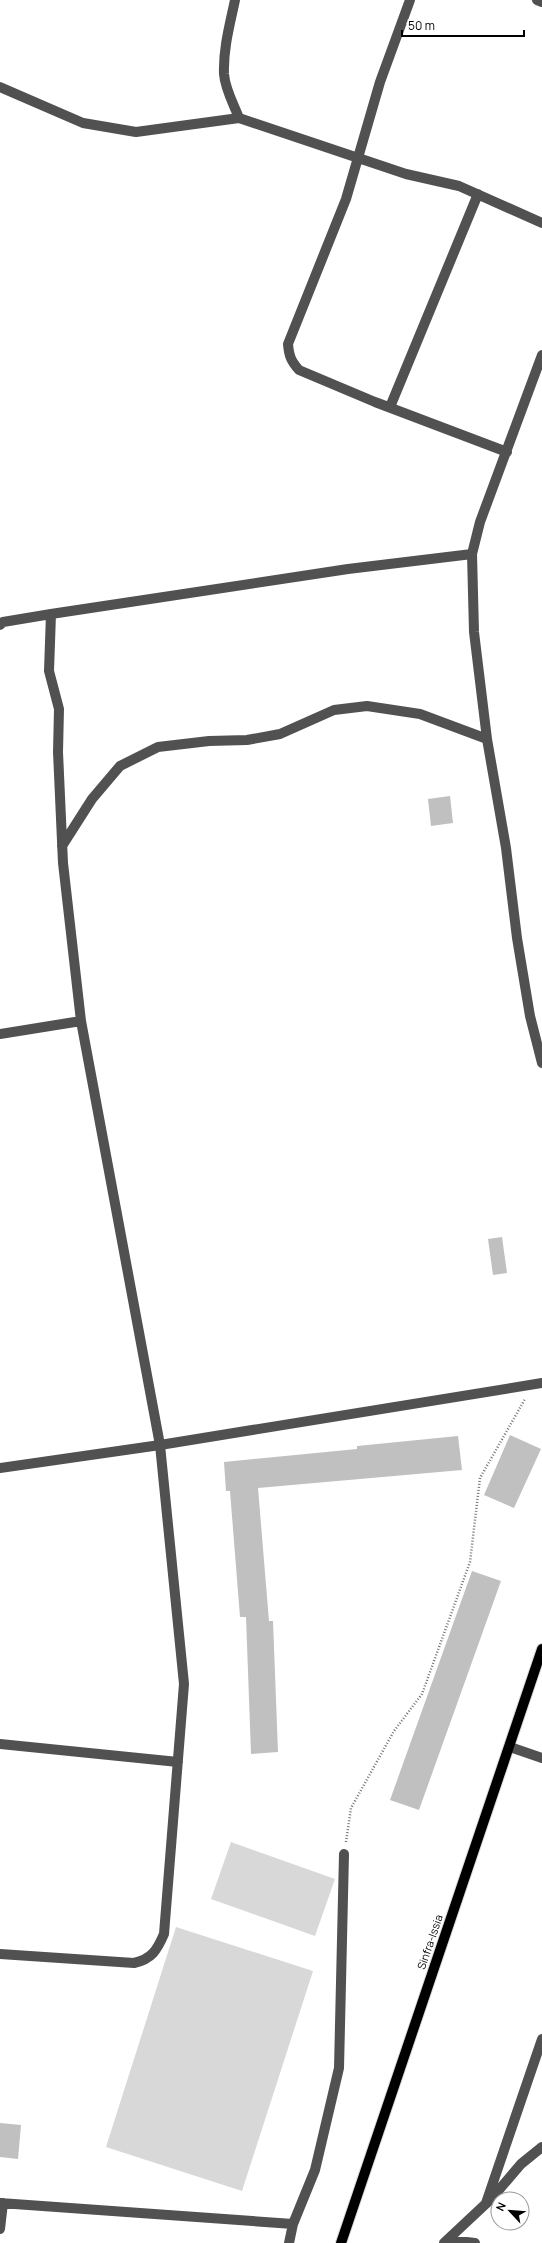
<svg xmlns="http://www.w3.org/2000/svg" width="542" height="2243" font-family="Manrope,sans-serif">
	<rect width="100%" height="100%" fill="#fff"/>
	<path fill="#d8d8d8" d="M231,1842L335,1879L315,1936L211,1899Z
		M176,1927L313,1971L242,2191L106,2147Z"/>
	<path fill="#c0c0c0" d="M450,796L453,823L431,826L428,799Z
		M502,1237L507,1273L493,1275L488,1239Z
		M510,1435L541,1449L514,1508L484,1495Z
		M458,1436L462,1470L258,1488L269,1621H273L278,1752L251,1754L246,1617H240L230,1491H226L224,1462L357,1449V1446Z
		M472,1571L501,1581L419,1810L390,1800Z
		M0,2123L21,2125L18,2159L0,2157Z"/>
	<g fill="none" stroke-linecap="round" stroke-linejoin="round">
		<defs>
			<path id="major" d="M341,2243L542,1649"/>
		</defs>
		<use href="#major" stroke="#dbdbdb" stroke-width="12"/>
		<path stroke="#737373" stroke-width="2.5" stroke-dasharray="1 2" stroke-linecap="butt" d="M346,1842L351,1808L394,1731L422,1694L470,1562L480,1478L525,1399"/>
		<path stroke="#515151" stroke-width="10" d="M235,0C230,24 223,49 224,74C225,89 234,105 239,118
			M410,0L380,82L346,199L288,344C289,356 291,361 299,370L375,402L507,452
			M537,0L542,2
			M0,87L83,123L136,132L239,118L406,174L459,186L542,223
			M542,355L480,522L472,554L474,632L487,739L506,848L517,938L530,1016L542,1063
			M390,407L478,194
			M0,625L3,622L51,614L348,569L472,554
			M62,846L92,799L120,766L158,747L209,741L247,740L280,734L334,710L367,706L420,714L487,739
			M0,1034L81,1021
			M0,1468L160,1445L542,1383
			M0,1744L178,1762
			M510,1747L542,1758
			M0,1954L134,1963C152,1959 157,1950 164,1934L184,1684L160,1445L81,1021L63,863L58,752L59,709L49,671L51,614
			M0,2203L293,2224
			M486,2203L542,2039
			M0,2229L3,2203
			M449,2240L475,2243
			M289,2243L293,2224L315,2170L339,2068L344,1854
			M444,2243L492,2198L521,2164L542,2147"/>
		<use href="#major" stroke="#000" stroke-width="10"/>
	</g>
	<g text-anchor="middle" stroke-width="3" stroke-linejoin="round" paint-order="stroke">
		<g font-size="11" fill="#000" stroke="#fff">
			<text transform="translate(430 1942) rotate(-71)" y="4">Sinfra-Issia</text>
		</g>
	</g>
	<g transform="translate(510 2211) rotate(296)"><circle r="19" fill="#ffffff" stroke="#999999"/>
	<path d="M0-3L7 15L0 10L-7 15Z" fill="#000000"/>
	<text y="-6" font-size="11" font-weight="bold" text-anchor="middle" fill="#000000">N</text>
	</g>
	<path d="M402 30v6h122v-6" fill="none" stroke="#000000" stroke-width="2"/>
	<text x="408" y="30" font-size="12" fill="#000000" stroke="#ffffff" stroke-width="3" paint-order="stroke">50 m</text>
</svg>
